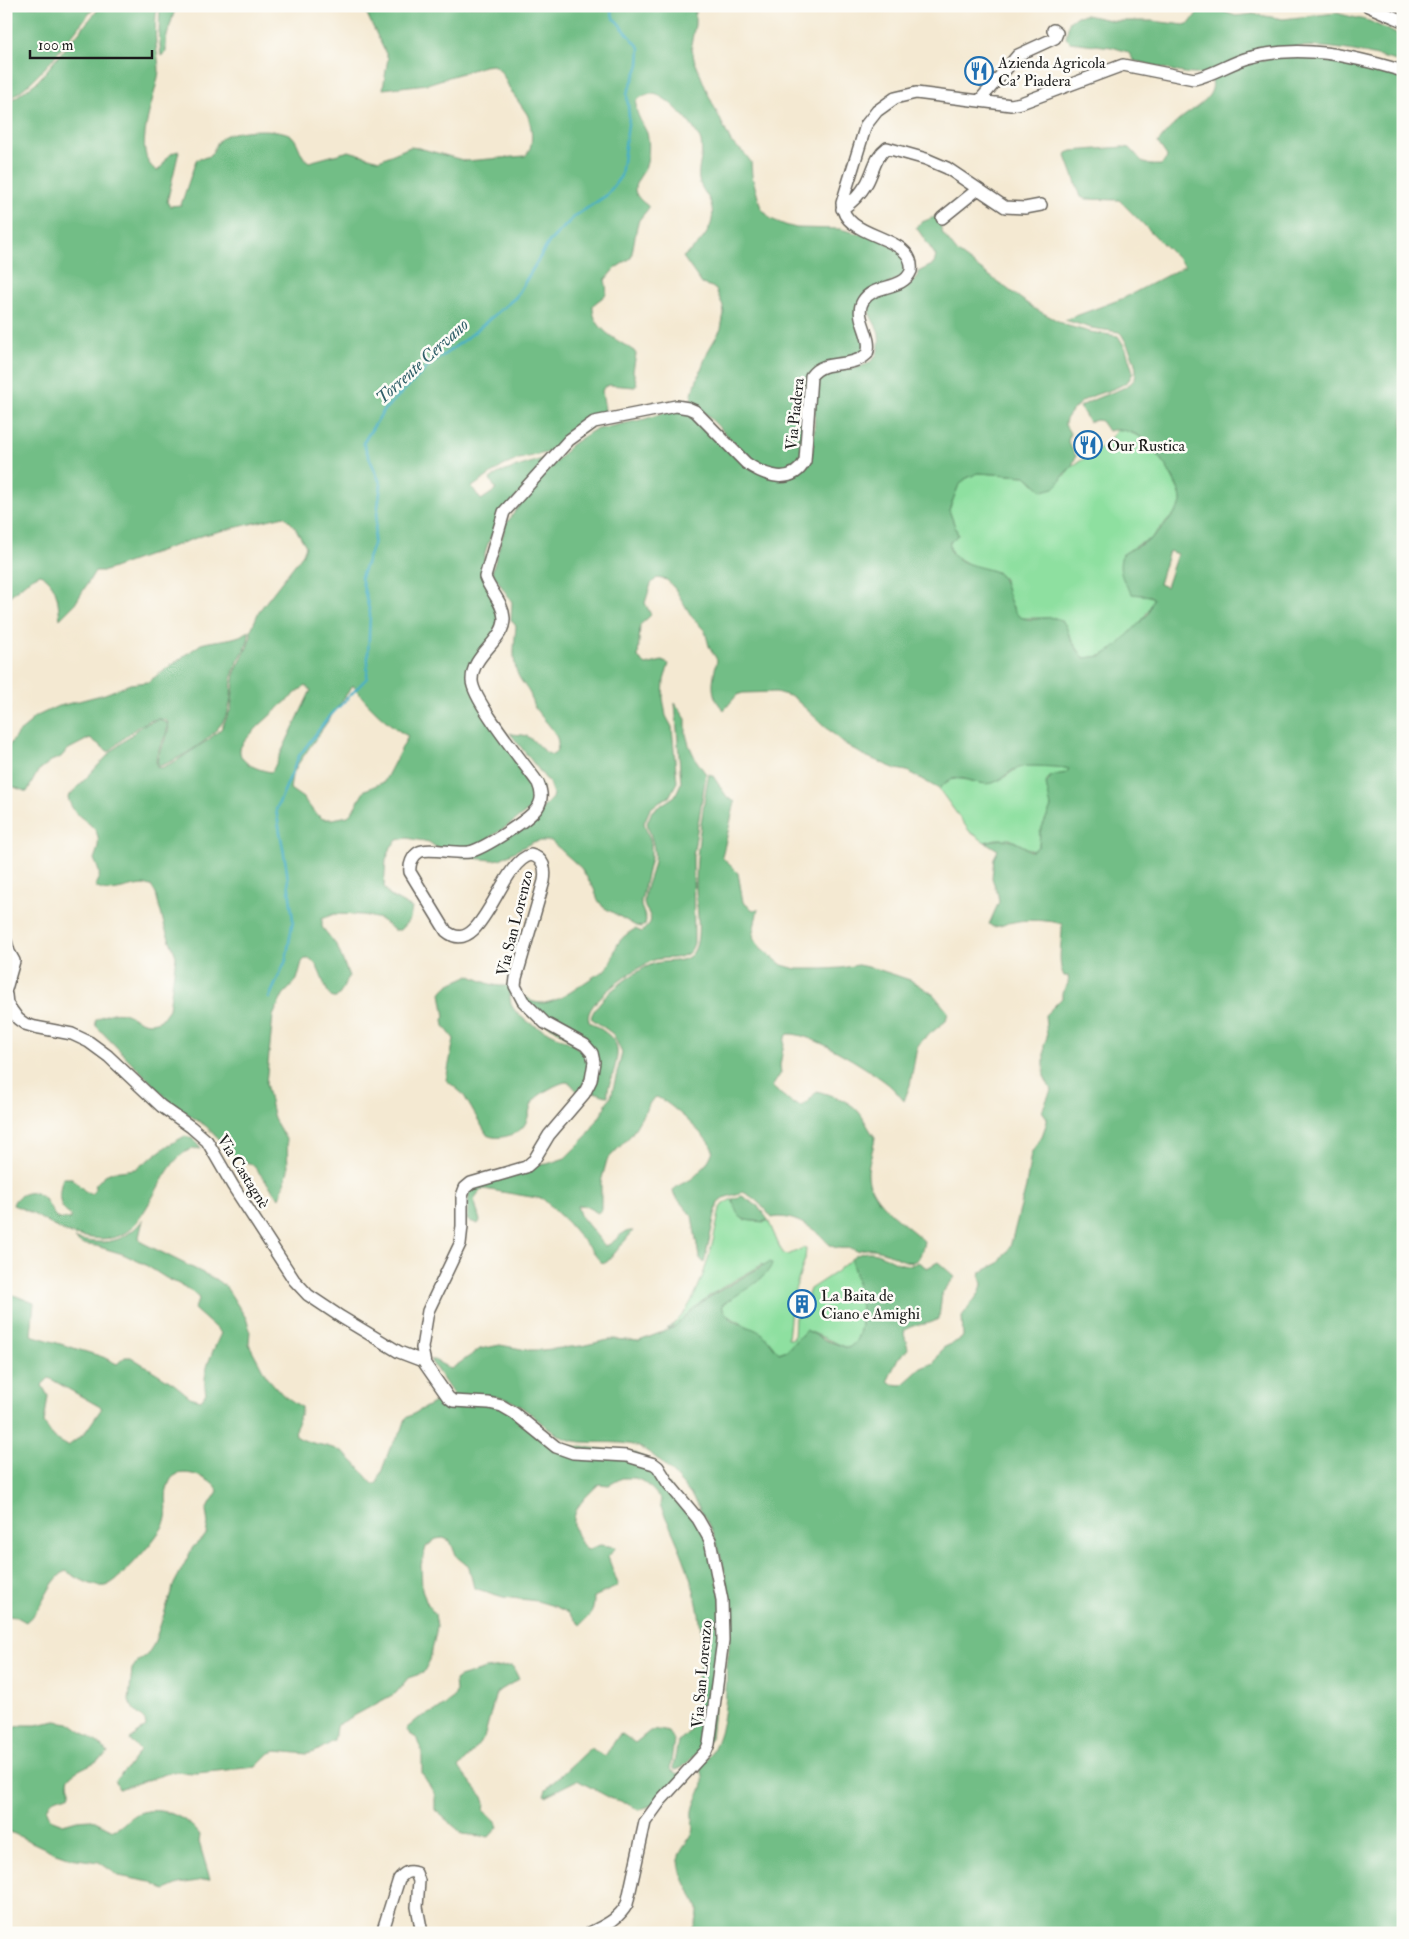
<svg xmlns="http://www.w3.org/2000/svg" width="1409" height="1939" font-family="'IM FELL Double Pica',serif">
	<rect width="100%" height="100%" fill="#fdfcf7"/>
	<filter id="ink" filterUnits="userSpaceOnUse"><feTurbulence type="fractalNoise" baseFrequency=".02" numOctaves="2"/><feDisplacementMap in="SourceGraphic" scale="10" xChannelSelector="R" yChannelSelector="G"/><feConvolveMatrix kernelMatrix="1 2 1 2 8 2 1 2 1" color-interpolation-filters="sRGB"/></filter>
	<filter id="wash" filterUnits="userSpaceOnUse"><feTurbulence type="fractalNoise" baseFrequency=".0096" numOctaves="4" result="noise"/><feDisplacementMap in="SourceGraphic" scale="20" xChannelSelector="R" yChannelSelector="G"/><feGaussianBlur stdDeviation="1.12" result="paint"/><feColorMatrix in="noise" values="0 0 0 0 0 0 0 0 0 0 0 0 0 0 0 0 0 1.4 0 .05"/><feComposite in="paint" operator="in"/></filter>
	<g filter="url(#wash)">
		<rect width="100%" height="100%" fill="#f4e9d2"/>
		<path fill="#8ee0a0" stroke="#557e5e" d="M1119,428L1141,437L1150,446L1168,469L1179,491L1182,501L1178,510L1150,539L1137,545L1122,555L1140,595H1147L1153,598C1150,616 1123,645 1107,653C1100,657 1092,657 1084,658L1072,641L1064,623L1055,618H1021L1016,613L1006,593L1004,579L997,572L970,565L953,555L949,545L953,538L958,535L949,510L958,487L965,479L978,473L1026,476L1034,484L1054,488L1072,466L1092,454L1104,445Z
			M1035,765C1044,767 1063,766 1069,769L1066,773C1032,777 1053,788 1051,808L1040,832L1039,846L1033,851L1010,839H996L985,842L970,832L939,789C956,769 969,785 989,783C1008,781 1011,765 1035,765Z
			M732,1199L739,1215L744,1220L765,1222L768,1220L780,1248L784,1254L788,1255L803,1248L806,1249L805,1259L792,1299L788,1339H794L795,1317L801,1315L804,1317L811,1302L806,1299L809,1297L808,1295L810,1289L836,1272L851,1259C857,1279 872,1337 848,1348L806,1330L787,1350L778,1353L762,1334L728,1316L724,1312L722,1305L762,1277L763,1264C740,1278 714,1290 694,1308C686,1314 676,1329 667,1329C699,1311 714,1241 720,1208L723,1204Z"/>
		<path fill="#72be86" stroke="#476d51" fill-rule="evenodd" d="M6,6H96C67,38 44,78 6,101Z
			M101,6H157C155,19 155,32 156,45C157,54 159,62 159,71C156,98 129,154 157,171C166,165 166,152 179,151L167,202L170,206L181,205L196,160L210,156C215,149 216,142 223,137C234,129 282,127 292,136C300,144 299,156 309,162L349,151L379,160L410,147L419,148L466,161L525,156C535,148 532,124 527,114C522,106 516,99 511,91C505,81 504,71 493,65L484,66L427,84L383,89L388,58L363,6H695V25L691,44L694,59L708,94L731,142L745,154L751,162L752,176L761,208L771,219L785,225L796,228L840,229L883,240L903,254L906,274L862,299L868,353L816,370L804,456L793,469L783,471L772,469L755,461L740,449L714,422L691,401L692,393L708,351L721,329L724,313L723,306L716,290L712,287L702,284L683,257C700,244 718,227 711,204C708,195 701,189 699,180C697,168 704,156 701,142C697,128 665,92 651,94C646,94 641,97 637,100C633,111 642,122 647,133C649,140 649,148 648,156C647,180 619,185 648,206V209L639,220L637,226L631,258L614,269L605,280C609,298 605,294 593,305C591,329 618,340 634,351L636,354L633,371L637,384L635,387L609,385L604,387L602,391L605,410L599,422L550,452L519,459L503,466L472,487L481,500L496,490L490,479L499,473L551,456C527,485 478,533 484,573C486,582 500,600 505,609L471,684L543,788L537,804L509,825L475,847L437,848L429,842L407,838L397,840L391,847L386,860L384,887L390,896L412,908L410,919L400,930H394L380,919L363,915L334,914L322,919V927L337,946L349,976L340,994L336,998H332C323,988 320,964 310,959H305L302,962L297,980L283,995L273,1016L266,1083L274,1119L287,1141L288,1170L281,1194L279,1198L253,1165L234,1156L206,1126L171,1103L96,1026L95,1021C99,1017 103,1016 109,1014C131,1006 138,1031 161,1020L169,1009L176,956L165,928L156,894L151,886C133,881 111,899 95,886C103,876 98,869 94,859C111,819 74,827 68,797L112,751L143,725L159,719L167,723C170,738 152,750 157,767L161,768L176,761L208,740L221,729L231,709L235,672L247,648L251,636V630L259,611L303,554L306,546L294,526L284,516L204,535L105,571H95L75,604L60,619C58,602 58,583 40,574L30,579L6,599V104L37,82ZM353,685C363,701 391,728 408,736L384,782L365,790L352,812L348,816L333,819H323L315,813L303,798L290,789L292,776L298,764ZM305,686L311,690L272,772C262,771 238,764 240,749C242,738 294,694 305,686Z
			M160,6H176L166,39V52L161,56L159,33Z
			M1200,9L1221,11L1236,16L1253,14L1283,19L1336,13L1369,21L1403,37V63C1354,49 1314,41 1263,51C1243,55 1225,69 1206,73C1185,78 1155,64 1134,61L1128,52L1112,47L1070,42L1066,38L1069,22L1077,16L1086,15L1114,21H1153L1184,25L1190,23Z
			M1300,53L1403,72V1933H690C707,1906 693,1902 684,1880C681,1874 680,1867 679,1861C677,1851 688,1842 692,1834C696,1827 692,1819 693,1811C696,1794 709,1787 700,1767C720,1747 725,1719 726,1691C727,1682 726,1673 727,1664C737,1596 723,1526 674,1475C664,1465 653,1453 639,1447C618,1438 584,1447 564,1438C542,1428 528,1406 504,1398C489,1394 471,1399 455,1397L430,1360H434L451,1369L480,1349L500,1345L527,1350H542L581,1346L613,1339L639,1341L673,1328L695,1307L714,1294L769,1262L772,1263C768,1280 736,1294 722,1305C724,1323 751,1325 763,1334C769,1340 773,1347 779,1353L787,1350L806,1330L825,1340L848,1348C872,1337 857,1279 851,1259C879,1237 895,1275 918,1262L927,1268L938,1262L955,1277L942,1293L939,1318C929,1327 915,1322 905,1330L904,1334L908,1348L906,1352L898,1358L888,1380L891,1384L902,1385L921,1368L934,1363L943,1348L961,1339L963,1336L962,1316L980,1292L982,1284L980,1277L981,1272L999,1263L1010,1247L1026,1187L1031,1153L1042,1136L1047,1122V1118L1042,1111L1051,1090L1044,1076V1045L1047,1037L1045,1015L1062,998V993C1065,987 1070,985 1068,976H1064C1056,961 1063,940 1062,924C1048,920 1027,919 1013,922C1006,923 1001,927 993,927L989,924L999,902L998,895L992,878L994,858L998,850L985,842C1004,837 1014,839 1030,851H1033L1039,846L1040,832L1051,807L1046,784L1051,776L1066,773L1069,769C1065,767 1024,765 1019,767C1009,771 1003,779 993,783C973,788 958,766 939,789L907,771L896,769L863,755L842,742L793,697L776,692L743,693L737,695L724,710C708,695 713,679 717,660L709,646L705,631L692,617L675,589L667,580L657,578L651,584L645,603L651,615L640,625L638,658L646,665L662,661L669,664L664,680L663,698L666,716L672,727L677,782L669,797L660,801L650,809L644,823L651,843V858L641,901V906L646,919L645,925L641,927L636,926L603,907L598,900L594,889L581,868L551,841H538L533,842L500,859L492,860L461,857L541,810L552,798L553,794L549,783L510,733C516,736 524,733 530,738C538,744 543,753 553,755C570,739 540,719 534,706C531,702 532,696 529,692C524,684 518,678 516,669C512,656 515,639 516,626L511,620L512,602L492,572L506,524L529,492L571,445L594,430L645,419L683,406L768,476L807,466C810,460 812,454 813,447C816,429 811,380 826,370C853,369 883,370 879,334C877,323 864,313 871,301C878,290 896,293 906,287C911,284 916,278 919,273L918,272L934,264L936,256L916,227L922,222L937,216L943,234L958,253L1035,309L1068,326L1090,332L1118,336L1126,349L1133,372L1129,380C1110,396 1087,389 1069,415C1066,419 1065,420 1065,425L1070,433L1068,442L1076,456L1072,466L1064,474L1059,483L1054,488L1043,491L1026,476L978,473L965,479L958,487L949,510L958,535L950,542C945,564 983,566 996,572C1008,578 1007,605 1018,615C1030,626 1051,611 1063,622C1068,627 1068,636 1072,642C1076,648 1080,653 1084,658L1102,656L1116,647L1148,614L1153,599L1151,596L1132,594C1123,581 1117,571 1122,555C1131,549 1140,545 1149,540C1156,535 1180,510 1181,502C1183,487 1153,445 1141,437C1131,431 1119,428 1108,431L1101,421L1097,420L1089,422L1080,407C1120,382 1157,396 1122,335L1119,332L1091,328L1065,320L1124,298L1185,266L1119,200L1086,199L1081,197L1066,156L1067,153L1072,151L1123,147L1130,148C1143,161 1141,166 1161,165L1166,160L1167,156L1158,143C1164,134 1174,124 1183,117C1194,108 1219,96 1211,78L1246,63ZM1169,551L1177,554L1166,587L1159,584Z
			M249,631C250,646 239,656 234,670C230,681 233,696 229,708C223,734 184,757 160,766H158C154,750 172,738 168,722C152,709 120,741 109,752L90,738L67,750L61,757L51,761L38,771L27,792L14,787L9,788L6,822V750L18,733L28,725L33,718L56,707L105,694L130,684L148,682L201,644C218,639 235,641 249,631Z
			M675,703L686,719V734L689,745L696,760L706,774L693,856L694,943C692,949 690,953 685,955C675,960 664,957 654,960C639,966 581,1003 589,1021C617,1040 623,1042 612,1077C610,1083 607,1089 608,1096C601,1096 596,1090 588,1093L596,1058L554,1028L527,1014L518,1005L516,997C519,997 524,997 528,998C529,999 532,1002 534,1002C558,1009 585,978 605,971C619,952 610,943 635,929L642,932L650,923C653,914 644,911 644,902C644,887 652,875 654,861C656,846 650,836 647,823L652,811L675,796L681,783Z
			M709,774L713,776L727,797L735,802L722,857L738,873L743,902L753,910L758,909L753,932L754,939L761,948L782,965L796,969H823L841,968L858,965L877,969L910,980L919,985L933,994L948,1012L946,1021L922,1040L917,1047L910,1085L904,1101C899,1095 894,1089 888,1084C869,1069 811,1032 788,1034L785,1038L780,1065L781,1073L772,1087L792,1103L801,1106L807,1103L817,1091C830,1095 848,1100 857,1110C864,1117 868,1129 875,1137C874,1149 867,1164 868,1175C869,1202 906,1224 924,1241C919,1274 905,1260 884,1252C875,1248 866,1248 857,1251C850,1246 842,1250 834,1247C828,1245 824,1238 819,1234C807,1224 788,1214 772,1218C763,1207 756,1198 743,1192L723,1198L718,1202L704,1263L699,1257L692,1216L674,1195L673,1191C677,1185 684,1183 690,1180C700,1173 710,1161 713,1150C709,1138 668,1100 656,1097L651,1101L631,1135L607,1160L601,1182V1210L598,1213L583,1205L577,1206L580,1215L605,1246C616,1244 619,1230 633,1231L608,1261L605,1263L601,1262L568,1223L543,1199L484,1189L480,1191L474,1199L480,1221L478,1224L467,1220L469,1189L527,1171L538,1165L547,1164L565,1158L586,1137L606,1107V1103L611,1097L622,1053L613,1034L591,1018C595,999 638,968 656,963C669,960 687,964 694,951C703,934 695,902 696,883C696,853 701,825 705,796C706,789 707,781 709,774Z
			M469,975C483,981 495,989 510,985C510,993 509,1002 513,1008C530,1033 578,1035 591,1064L580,1094L570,1083L566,1082C558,1083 541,1093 535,1099C529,1106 530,1116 525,1124C519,1135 497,1141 487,1135L463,1094L446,1080L454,1039L444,1026L443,1019L445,1017L441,993C447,982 460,981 469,975Z
			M185,1136L193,1139L201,1149C166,1142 152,1224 119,1236C108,1240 96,1239 85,1237C57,1234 39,1213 13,1205C15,1196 27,1191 36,1193L45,1199L56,1217L59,1219H71V1216C68,1213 64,1211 62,1207C58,1199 60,1186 63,1178H72L85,1191L91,1194L94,1192L96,1184L105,1175L112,1172L136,1169L167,1146Z
			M742,1196L759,1207L768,1220C764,1222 761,1222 756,1221C738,1221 738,1215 732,1199Z
			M143,1220L139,1237L141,1242L215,1279L226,1287L246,1318L250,1330L249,1344L266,1376L282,1394L301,1407C302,1417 293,1425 296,1436C307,1444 325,1444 338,1450C352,1456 362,1473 373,1484H376L378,1481L390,1448L402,1430L406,1418L446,1396L496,1403L565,1445L635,1453L647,1459L706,1531L724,1611L711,1739L683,1767L676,1770L673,1768L678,1741C697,1730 695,1710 697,1690C698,1671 703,1651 701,1632C698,1587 679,1545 660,1505L661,1499L652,1489L642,1481L635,1478H622L609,1485L599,1484C574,1507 564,1520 586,1550L600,1545L616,1547L608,1557L618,1584L616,1587L594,1597C594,1613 591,1614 580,1625L567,1612L554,1606L537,1601L503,1597L474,1588L469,1567L457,1557L450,1541L443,1538L436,1539L426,1547L421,1565L422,1589L427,1604L435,1614L437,1627L430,1660L423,1673L408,1678L396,1693L339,1724L336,1727L334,1741L315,1752L307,1754L276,1751L270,1753L256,1767L197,1773L172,1772L119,1789L115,1780L128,1767L140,1751L130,1739L146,1727L145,1721L134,1710L129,1701L132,1669L137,1662L147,1655L154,1644L174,1584L193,1547L206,1535L208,1524L206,1510L218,1491C213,1478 178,1464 170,1481C162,1498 170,1506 165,1522C161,1534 118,1584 105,1586C93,1588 76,1577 66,1571C52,1578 46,1598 37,1610C34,1615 30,1618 26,1622L17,1617L6,1616V1292L34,1303L31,1335L103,1357L117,1364L125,1357H131L174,1384L190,1397L201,1400L206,1393C201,1372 213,1352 221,1333L194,1309L199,1300L198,1297L187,1288L166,1278L144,1264L123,1254L96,1246L81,1244L75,1239C104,1245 123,1244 143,1220ZM49,1378L102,1408L84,1434L68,1446L54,1438L44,1423L48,1396L42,1385Z
			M511,1666L513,1667L519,1679L496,1693L484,1738L459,1768L483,1797L485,1803L484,1811L496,1822L498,1827L489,1837L463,1834L435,1810V1795L422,1773V1753L418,1739L410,1734L406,1729L419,1718L438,1710L453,1699L456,1692L455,1680L459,1677L486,1669Z
			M56,1721L69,1723L101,1745L108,1753C101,1763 69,1770 68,1781C68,1786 71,1789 70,1794C59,1800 52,1794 47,1810L50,1819L63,1824L77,1820L91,1819L113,1830C121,1828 126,1820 133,1816C155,1803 186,1815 200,1835L199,1842L210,1879L179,1884L165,1890L150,1882L119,1876L99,1862L70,1858L53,1852L6,1830V1730L23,1725H36Z
			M660,1730L668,1732L674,1740L670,1769L677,1774L685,1771L655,1804L639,1810L634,1808L628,1803L612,1799L577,1780L545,1796L544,1795L546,1789L590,1748L605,1756L619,1735L622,1734L635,1743L650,1731Z"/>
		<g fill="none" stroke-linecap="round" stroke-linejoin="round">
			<path stroke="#49b0c8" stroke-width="2.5" d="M269,998L286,960L293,920L286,865L276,810L299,756L328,718L367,678L370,613L361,577L373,545L381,485L363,443L384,410L430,365L467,338L516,297L549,242L575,216L607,195L621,176L629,117L627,94L639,65L640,48L613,17L610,6"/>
		</g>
	</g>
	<g filter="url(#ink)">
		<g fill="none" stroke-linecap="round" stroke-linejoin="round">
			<defs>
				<path id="minor" d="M1368,6L1403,21
					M980,100L1018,55L1055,38L1057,33L1053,30
					M842,209C852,203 861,193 867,183C874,170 875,157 887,148L926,159L947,168L1005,207L1025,208L1041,205
					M942,218L978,189
					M6,941L9,952L14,961L6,989
					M6,995L7,1004L18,1019L25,1024L35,1027L72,1034L89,1042L108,1056L161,1106L191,1127L207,1141L233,1186L294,1280L308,1295L341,1317L399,1352L420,1360L424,1358
					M382,1933L399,1879C404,1873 408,1870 416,1873L419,1881L417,1907L422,1933
					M590,1933C605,1925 618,1920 627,1904L645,1822L661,1800L706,1751L709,1744L723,1640L722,1600L710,1540L698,1519L668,1483L658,1467L654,1464L627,1456L573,1453L556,1447L514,1413L502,1406L489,1403L453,1401L448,1397L425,1364L422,1348L428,1311L460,1244L462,1226V1196L465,1188L471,1183L526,1167L534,1160L549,1135L584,1094L591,1080L594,1062L592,1053L585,1045L545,1023L523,1001L515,986L516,978L544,881C546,869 544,858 531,855C500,861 482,961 446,931L410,872C409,865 412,856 419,852C428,847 455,854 469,852C483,849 533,818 539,805C543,798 541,790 538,783C524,763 473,701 472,681C471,654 505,641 504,618C503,602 490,591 485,577L504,512L569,440L594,422L676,406L688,408L695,411L746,463C765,476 792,486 805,461L811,376C825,357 850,370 867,354C874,337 853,317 863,301C874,283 903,291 911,271C916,233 843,241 842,203L866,125L877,111L895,98L916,93L1011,105L1021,103L1123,65L1194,79C1213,75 1230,63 1248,58C1301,43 1352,56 1403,71"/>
			</defs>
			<use href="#minor" stroke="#68645c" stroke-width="14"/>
			<use href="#minor" stroke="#fff" stroke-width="11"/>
		</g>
	</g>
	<defs>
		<symbol id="restaurant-ring" viewBox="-11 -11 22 22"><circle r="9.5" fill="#fdfcf7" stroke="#1f6fb2" stroke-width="1.5"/><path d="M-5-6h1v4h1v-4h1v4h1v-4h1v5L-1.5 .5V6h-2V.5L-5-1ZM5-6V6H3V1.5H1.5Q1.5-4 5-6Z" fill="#1f6fb2"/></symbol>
		<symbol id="building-ring" viewBox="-11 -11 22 22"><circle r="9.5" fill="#fdfcf7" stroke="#1f6fb2" stroke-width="1.5"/><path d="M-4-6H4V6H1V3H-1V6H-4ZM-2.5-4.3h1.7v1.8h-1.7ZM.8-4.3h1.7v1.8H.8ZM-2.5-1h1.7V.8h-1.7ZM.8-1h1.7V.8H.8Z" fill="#1f6fb2"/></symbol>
	</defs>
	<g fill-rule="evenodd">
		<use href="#restaurant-ring" x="963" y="55" width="32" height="32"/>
		<use href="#restaurant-ring" x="1072" y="429" width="32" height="32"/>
		<use href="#building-ring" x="786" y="1288" width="32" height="32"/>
	</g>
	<g text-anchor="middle" stroke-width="5" stroke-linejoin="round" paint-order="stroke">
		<g font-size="16" fill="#1c1c1c" stroke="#fdfcf7" text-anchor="start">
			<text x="998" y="68">Azienda Agricola<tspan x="998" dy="18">Ca' Piadera</tspan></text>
			<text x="1107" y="451">Our Rustica</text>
			<text x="821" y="1301">La Baita de<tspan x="821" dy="18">Ciano e Amighi</tspan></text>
		</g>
		<g font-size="16" fill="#1c1c1c" stroke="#fdfcf7">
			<text transform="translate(794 414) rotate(-84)" y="6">Via Piadera</text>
			<text transform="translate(514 923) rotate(-76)" y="6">Via San Lorenzo</text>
			<text transform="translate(244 1171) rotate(58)" y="6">Via Castagnè</text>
			<text transform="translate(701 1674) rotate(-85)" y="6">Via San Lorenzo</text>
		</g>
		<g font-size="18" font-style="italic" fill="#305f69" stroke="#fdfcf7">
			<text transform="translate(422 361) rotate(-42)" y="6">Torrente Cervano</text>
		</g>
	</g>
	<rect width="1409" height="1939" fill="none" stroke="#fdfcf7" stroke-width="25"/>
	<path d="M30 50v8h122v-8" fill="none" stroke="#1c1c1c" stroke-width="2.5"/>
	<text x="38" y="50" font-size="15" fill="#1c1c1c" stroke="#fdfcf7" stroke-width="4" paint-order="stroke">100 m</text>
</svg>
